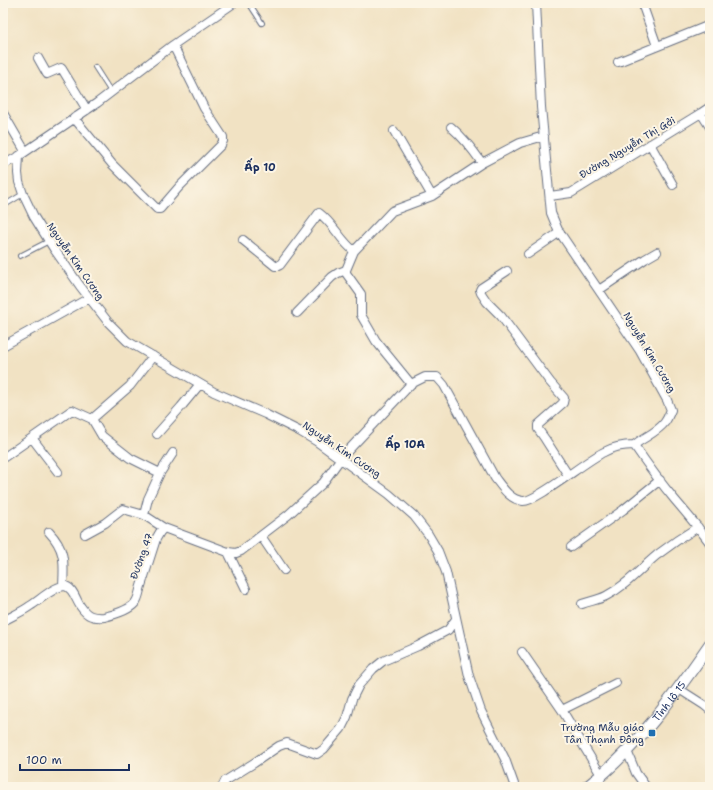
<svg xmlns="http://www.w3.org/2000/svg" width="713" height="790" font-family="'Shantell Sans',sans-serif">
	<rect width="100%" height="100%" fill="#fcf5e5"/>
	<filter id="ink" filterUnits="userSpaceOnUse"><feTurbulence type="fractalNoise" baseFrequency=".025" numOctaves="2"/><feDisplacementMap in="SourceGraphic" scale="8" xChannelSelector="R" yChannelSelector="G"/><feConvolveMatrix kernelMatrix="1 2 1 2 8 2 1 2 1" color-interpolation-filters="sRGB"/></filter>
	<filter id="wash" filterUnits="userSpaceOnUse"><feTurbulence type="fractalNoise" baseFrequency=".012" numOctaves="4" result="noise"/><feDisplacementMap in="SourceGraphic" scale="16" xChannelSelector="R" yChannelSelector="G"/><feGaussianBlur stdDeviation="0.9" result="paint"/><feColorMatrix in="noise" values="0 0 0 0 0 0 0 0 0 0 0 0 0 0 0 0 0 1.4 0 .05"/><feComposite in="paint" operator="in"/></filter>
	<g filter="url(#wash)">
		<rect width="100%" height="100%" fill="#f1e2c3"/>
	</g>
	<g filter="url(#ink)">
		<g fill="none" stroke-linecap="round" stroke-linejoin="round">
			<defs>
				<path id="service" d="M249,3L262,23
					M95,67L111,92
					M3,206L23,194
					M20,256L49,241"/>
				<path id="minor" d="M536,3L541,107L551,213L558,230L640,351L667,400L671,410C669,414 668,418 665,422C658,432 644,437 634,445C647,464 660,482 675,500C687,514 699,528 710,543
					M644,9L657,46
					M38,58L47,74L61,68L62,69L87,110
					M618,62L710,25
					M3,113L25,151
					M701,113L710,127
					M74,118L112,164L157,209H160L179,187L221,145L223,141V137L204,108L173,45
					M451,127C464,138 473,150 482,163
					M394,131L432,196
					M650,144L673,185
					M19,156L18,173L19,182L23,194L34,217L54,249L80,286L108,322L127,341L214,392L265,414L299,431L316,441L389,494L414,516L428,534L438,551L446,572L469,676L481,711L505,759L515,787
					M3,165L19,156L97,103L173,45L234,3
					M550,196L571,193L701,113L710,107
					M243,240L275,266H278L280,265L319,213C333,223 340,240 354,251
					M528,254L560,232
					M507,271L481,288L480,290L481,293L487,302L501,316L550,382L564,398L563,403L538,425V429L545,439L568,475
					M599,290L645,259L657,252
					M297,313L332,277L338,273L346,270
					M3,346L89,298
					M411,384L376,341L361,315V294L346,273V270L354,251L392,211L432,196L482,163L520,143L544,136
					M92,419L130,386L153,356
					M157,434L181,407L200,384
					M32,438L58,472
					M3,458L72,410L92,419L102,436L130,458L160,473
					M144,515L148,499L160,473L173,453
					M49,532C66,550 64,563 63,586
					M85,534L105,523L123,509L144,515L164,528
					M261,536L284,570
					M571,547L623,510L660,480
					M228,552L246,589
					M582,604C590,601 598,600 606,596C626,586 640,569 657,555C670,545 683,536 698,527
					M3,621C12,616 22,612 30,606C40,600 53,587 64,586C73,586 76,601 81,607C87,616 93,618 104,617C113,615 129,610 135,603C139,598 139,592 141,586C146,570 151,555 156,539L160,532L164,528L228,552L236,553L241,551L288,515L323,483L341,458L411,384L425,377H437L444,385L495,478C502,487 510,500 523,501C536,502 588,459 604,452C613,447 625,445 634,445
					M522,652L562,710L601,775
					M679,689L704,705L710,710
					M562,710L616,683
					M627,751L636,773L646,787
					M222,787L225,781L254,763L279,746L287,743L317,754L324,749L341,729L347,717L352,699L359,685L373,669L383,661L418,646L448,630L456,619"/>
				<g id="secondary">
					<path id="s1" d="M587,787C637,748 674,696 710,644"/>
				</g>
			</defs>
			<use href="#service" stroke="#666e81" stroke-width="6"/>
			<use href="#minor" stroke="#666e81" stroke-width="10"/>
			<use href="#secondary" stroke="#666e81" stroke-width="13"/>
			<use href="#service" stroke="#fff" stroke-width="4"/>
			<use href="#minor" stroke="#fff" stroke-width="8"/>
			<use href="#secondary" stroke="#fff" stroke-width="11"/>
		</g>
	</g>
	<rect fill="#1f6fb2" stroke="#fcf5e5" stroke-width="1.5" x="648" y="729" width="8" height="8" rx="2"/>
	<g text-anchor="middle" stroke-width="4" stroke-linejoin="round" paint-order="stroke">
		<g font-size="10" fill="#1b2f5e" stroke="#fcf5e5">
			<text transform="translate(627 147) rotate(-31)" y="4">Đường Nguyễn Thị Gởi</text>
			<text transform="translate(76 261) rotate(55)" y="4">Nguyễn Kim Cương</text>
			<text transform="translate(650 352) rotate(59)" y="4">Nguyễn Kim Cương</text>
			<text transform="translate(342 449) rotate(34)" y="4">Nguyễn Kim Cương</text>
			<text transform="translate(141 556) rotate(-70)" y="4">Đường 47</text>
			<text dy="4" stroke="none"><textPath href="#s1" startOffset="119">Tỉnh lộ 15</textPath></text>
		</g>
		<g font-size="10" fill="#1b2f5e" stroke="#fcf5e5" text-anchor="end">
			<text x="644" y="731">Trường Mẫu giáo<tspan x="644" dy="12">Tân Thạnh Đông</tspan></text>
		</g>
		<g font-size="11" font-weight="bold" fill="#1b2f5e" stroke="#fcf5e5">
			<text x="260" y="171">Ấp 10</text>
			<text x="405" y="448">Ấp 10A</text>
		</g>
	</g>
	<rect width="713" height="790" fill="none" stroke="#fcf5e5" stroke-width="16"/>
	<path d="M20 764v6h109v-6" fill="none" stroke="#1b2f5e" stroke-width="2"/>
	<text x="26" y="764" font-size="12" fill="#1b2f5e" stroke="#fcf5e5" stroke-width="3" paint-order="stroke">100 m</text>
</svg>
